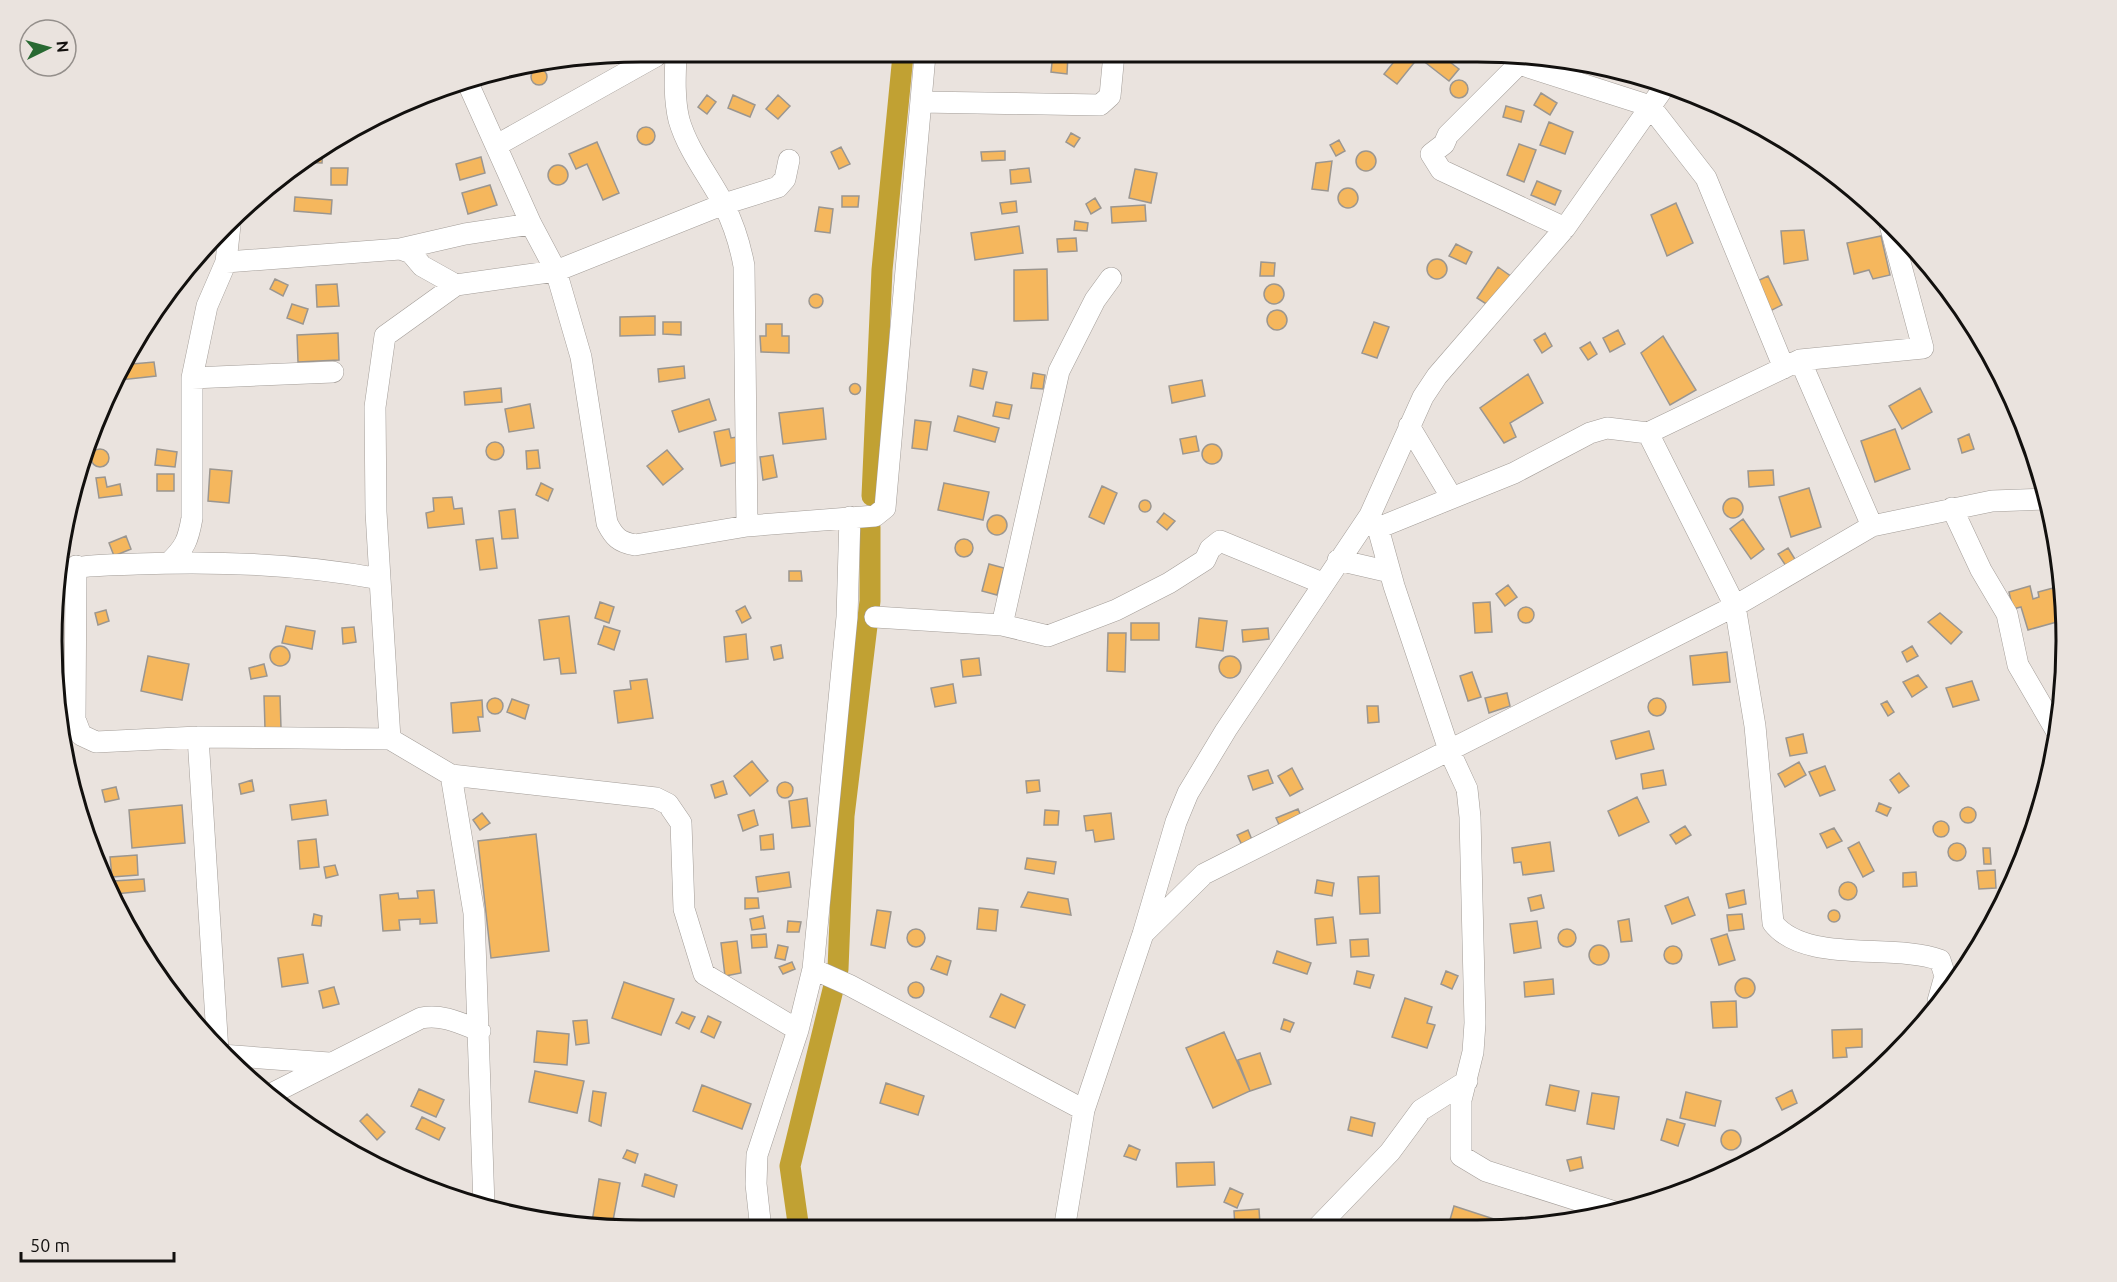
<svg xmlns="http://www.w3.org/2000/svg" width="2117" height="1282" font-family="Ubuntu,sans-serif">
	<rect width="100%" height="100%" fill="#eae3de"/>
	<g fill="none" stroke-linecap="round" stroke-linejoin="round">
		<path stroke="#c1a133" stroke-width="21" d="M872,496L882,270L903,55
			M799,1230L790,1166L838,969L844,816L870,601V527"/>
	</g>
	<path fill="#f5b75d" stroke="#9b9690" stroke-width="1.5" d="M1401,53H1411L1418,58L1397,84L1384,74Z
		M1428,53H1438L1459,69L1449,81L1422,60Z
		M1053,54H1068L1067,74L1051,72Z
		M564,56H573L562,66L554,58Z
		M531 77a8 8 0 1 1 16 0a8 8 0 1 1-16 0Z
		M1450 89a9 9 0 1 1 18 0a9 9 0 1 1-18 0Z
		M1541,93L1557,103L1550,115L1534,105Z
		M707,95L716,102L707,114L698,107Z
		M733,95L755,105L750,117L728,108Z
		M778,95L790,106L778,119L766,109Z
		M1506,106L1524,111L1521,122L1503,117Z
		M1549,122L1573,132L1565,154L1540,145Z
		M637 136a9 9 0 1 1 18 0a9 9 0 1 1-18 0Z
		M1071,133L1080,138L1074,147L1066,142Z
		M1339,140L1345,151L1336,156L1330,145Z
		M597,142L619,193L603,200L587,164L576,169L569,154Z
		M1519,144L1536,150L1524,182L1507,175Z
		M323,147L322,163L299,162Z
		M841,147L850,164L839,169L831,152Z
		M1005,151V160L982,161L981,152Z
		M1356 161a10 10 0 1 1 20 0a10 10 0 1 1-20 0Z
		M481,157L485,173L460,180L456,164Z
		M1332,161L1328,191L1312,189L1316,163Z
		M548 175a10 10 0 1 1 20 0a10 10 0 1 1-20 0Z
		M331,168H348L347,185H331Z
		M1029,168L1031,182L1011,184L1010,170Z
		M1135,169L1157,173L1151,203L1129,198Z
		M1537,181L1561,191L1555,205L1531,195Z
		M490,185L497,205L468,214L462,193Z
		M1338 198a10 10 0 1 1 20 0a10 10 0 1 1-20 0Z
		M842,196H859L858,207H842Z
		M295,197L332,200L331,214L294,211Z
		M1095,198L1101,208L1091,214L1086,204Z
		M1016,201L1017,212L1002,214L1000,203Z
		M1676,203L1693,243L1667,256L1651,215Z
		M1145,205L1146,221L1112,223L1111,207Z
		M819,207L833,209L830,233L815,231Z
		M1075,221L1088,223L1087,231L1074,230Z
		M1019,226L1023,253L975,260L971,233Z
		M1804,230L1808,260L1784,264L1781,231Z
		M1881,236L1890,275L1873,279L1869,270L1854,274L1847,243Z
		M1076,238L1077,251L1058,252L1057,239Z
		M1456,244L1472,252L1466,264L1449,256Z
		M1427 269a10 10 0 1 1 20 0a10 10 0 1 1-20 0Z
		M1261,262L1275,263L1274,276H1260Z
		M1498,267L1512,277L1491,307L1477,298Z
		M1047,269L1048,320L1014,321V270Z
		M1768,276L1782,305L1768,312L1755,282Z
		M275,279L288,285L283,296L270,289Z
		M337,284L339,306L317,307L316,285Z
		M1264 294a10 10 0 1 1 20 0a10 10 0 1 1-20 0Z
		M809 301a7 7 0 1 1 14 0a7 7 0 1 1-14 0Z
		M292,304L308,309L303,324L287,318Z
		M1267 320a10 10 0 1 1 20 0a10 10 0 1 1-20 0Z
		M655,316V335L620,336V317Z
		M663,322H681V335L663,334Z
		M1374,322L1389,327L1377,358L1362,353Z
		M766,324H782V336H789V353L761,352L760,336H766Z
		M1618,330L1625,344L1610,352L1603,338Z
		M338,333L339,360L298,362L297,335Z
		M1545,333L1552,346L1542,353L1534,340Z
		M1663,336L1696,390L1670,405L1641,353Z
		M1590,342L1597,354L1588,360L1580,348Z
		M154,362L156,376L120,380L121,365Z
		M684,366L685,378L659,382L658,369Z
		M973,369L987,372L983,389L970,386Z
		M1033,373L1045,375L1043,389L1031,388Z
		M1528,374L1543,403L1510,423L1516,437L1504,443L1480,408Z
		M1202,380L1205,396L1172,403L1169,386Z
		M111,383H116V397H105Z
		M849.5 389a5.5 5.5 0 1 1 11 0a5.5 5.5 0 1 1-11 0Z
		M501,388L502,402L465,405L464,392Z
		M1920,388L1932,412L1902,429L1889,406Z
		M709,399L716,420L679,432L672,411Z
		M996,402L1012,405L1009,419L993,416Z
		M530,404L534,428L509,432L505,409Z
		M823,408L826,439L783,444L779,413Z
		M958,416L999,428L995,442L954,431Z
		M915,420L931,422L927,450L912,448Z
		M729,429L731,438L737,437L742,461L721,466L714,432Z
		M1895,429L1910,469L1875,482L1861,441Z
		M1969,434L1974,449L1962,453L1958,439Z
		M1196,436L1199,451L1183,454L1180,439Z
		M486 451a9 9 0 1 1 18 0a9 9 0 1 1-18 0Z
		M1202 454a10 10 0 1 1 20 0a10 10 0 1 1-20 0Z
		M157,449L177,452L175,467L155,465Z
		M91 458a9 9 0 1 1 18 0a9 9 0 1 1-18 0Z
		M538,450L540,468L527,469L526,451Z
		M667,450L683,469L663,485L647,466Z
		M773,455L777,477L763,480L760,457Z
		M210,469L232,471L229,503L208,501Z
		M1773,470L1774,485L1749,487L1748,471Z
		M157,474H174V491H157Z
		M105,477L107,487L120,484L122,495L99,498L96,478Z
		M541,483L553,489L548,501L536,495Z
		M944,483L989,492L983,520L938,510Z
		M1102,486L1117,493L1104,524L1089,517Z
		M1809,488L1821,527L1791,537L1779,497Z
		M452,497L454,509L462,508L464,524L428,528L426,513L434,511L433,498Z
		M1723 508a10 10 0 1 1 20 0a10 10 0 1 1-20 0Z
		M1139 506a6 6 0 1 1 12 0a6 6 0 1 1-12 0Z
		M515,509L518,538L502,539L499,511Z
		M1164,513L1175,521L1167,530L1157,522Z
		M987 525a10 10 0 1 1 20 0a10 10 0 1 1-20 0Z
		M1743,519L1764,549L1751,559L1730,529Z
		M126,536L131,549L114,556L109,543Z
		M493,538L497,568L480,570L476,540Z
		M955 548a9 9 0 1 1 18 0a9 9 0 1 1-18 0Z
		M1788,548L1798,564L1788,569L1778,554Z
		M989,564L1004,568L997,595L982,591Z
		M789,571H801L802,581H789Z
		M1508,585L1517,597L1505,606L1496,594Z
		M2030,586L2033,599L2039,597L2038,592L2057,587L2064,620L2028,630L2021,607L2013,609L2009,592Z
		M600,602L614,607L609,623L595,618Z
		M1490,602L1492,632L1475,633L1473,603Z
		M745,606L751,618L742,623L736,611Z
		M1518 615a8 8 0 1 1 16 0a8 8 0 1 1-16 0Z
		M106,610L109,621L98,625L95,613Z
		M1940,613L1962,632L1951,644L1928,622Z
		M569,616L576,673L561,674L559,658L544,660L539,620Z
		M1199,618L1227,621L1223,651L1196,647Z
		M1131,623H1159V640H1131Z
		M286,626L315,631L312,649L282,643Z
		M604,626L620,631L614,650L598,644Z
		M354,627L356,642L343,644L342,628Z
		M1268,628L1269,639L1243,642L1242,630Z
		M1108,633H1126L1125,672L1107,671Z
		M746,634L748,659L726,662L724,637Z
		M781,645L783,658L774,660L771,647Z
		M1912,646L1918,656L1907,662L1902,652Z
		M270 656a10 10 0 1 1 20 0a10 10 0 1 1-20 0Z
		M1727,652L1730,682L1693,685L1690,656Z
		M1219 667a11 11 0 1 1 22 0a11 11 0 1 1-22 0Z
		M148,656L189,664L182,700L141,691Z
		M979,658L981,675L963,677L961,660Z
		M264,664L267,676L251,679L249,668Z
		M1472,672L1481,697L1468,701L1460,676Z
		M1918,675L1927,687L1912,697L1903,682Z
		M647,679L653,718L618,723L614,691L631,689L630,681Z
		M1972,681L1979,700L1953,707L1946,688Z
		M953,684L956,703L935,707L931,688Z
		M1507,693L1510,706L1489,713L1485,698Z
		M264,696H280L281,728L265,729Z
		M487 706a8 8 0 1 1 16 0a8 8 0 1 1-16 0Z
		M1648 707a9 9 0 1 1 18 0a9 9 0 1 1-18 0Z
		M512,699L529,705L525,719L507,712Z
		M482,700L483,717H478L480,731L453,733L451,703Z
		M1887,701L1894,712L1888,716L1881,704Z
		M1367,706H1378L1379,722L1368,723Z
		M1649,731L1654,749L1616,759L1611,741Z
		M1803,734L1807,753L1790,756L1786,738Z
		M752,761L768,781L750,796L734,776Z
		M1799,762L1806,775L1785,787L1778,774Z
		M1825,766L1835,790L1820,796L1809,772Z
		M1292,768L1303,789L1290,796L1278,776Z
		M1268,770L1273,783L1253,790L1248,776Z
		M1663,770L1666,785L1643,789L1641,774Z
		M1899,773L1909,786L1899,793L1890,780Z
		M252,780L254,791L241,794L239,784Z
		M1039,780L1040,791L1027,793L1026,781Z
		M723,781L727,794L715,798L711,785Z
		M777 790a8 8 0 1 1 16 0a8 8 0 1 1-16 0Z
		M116,787L119,799L105,802L102,790Z
		M1637,797L1649,822L1619,836L1608,811Z
		M807,798L810,826L792,828L789,801Z
		M326,800L328,815L292,820L290,805Z
		M1879,803L1891,808L1887,816L1876,811Z
		M182,805L185,843L132,848L129,810Z
		M1960 815a8 8 0 1 1 16 0a8 8 0 1 1-16 0Z
		M1298,809L1303,821L1282,831L1276,818Z
		M754,810L758,825L743,831L738,815Z
		M1045,810L1059,811L1058,825H1044Z
		M482,813L490,823L480,830L473,820Z
		M1111,813L1114,839L1095,842L1093,830L1086,831L1084,816Z
		M1933 829a8 8 0 1 1 16 0a8 8 0 1 1-16 0Z
		M1685,826L1691,835L1676,844L1670,835Z
		M1834,828L1842,841L1827,848L1820,834Z
		M1248,830L1252,840L1242,845L1237,835Z
		M536,834L549,951L491,958L478,841Z
		M773,834L774,849L761,850L760,836Z
		M316,839L319,867L300,869L298,841Z
		M1550,842L1554,871L1523,875L1521,862L1514,863L1512,848Z
		M1859,842L1874,871L1863,877L1848,848Z
		M1948 852a9 9 0 1 1 18 0a9 9 0 1 1-18 0Z
		M1983,848H1990L1991,864H1984Z
		M137,855L138,875L112,877L110,857Z
		M1027,858L1056,862L1054,874L1025,869Z
		M335,865L338,875L326,878L324,867Z
		M1995,870L1996,888L1979,889L1977,871Z
		M789,872L791,887L758,892L756,877Z
		M1916,872L1917,886L1903,887V873Z
		M1379,876L1380,913L1360,914L1358,877Z
		M144,879L145,891L115,894L114,881Z
		M1317,880L1334,883L1332,896L1315,893Z
		M1839 891a9 9 0 1 1 18 0a9 9 0 1 1-18 0Z
		M434,890L437,923L420,924V919L399,920L400,930L383,931L380,895L398,893L399,899L418,898L417,891Z
		M1744,890L1746,904L1729,908L1726,894Z
		M1028,892L1068,899L1071,915L1021,907Z
		M1541,895L1544,908L1531,911L1528,898Z
		M1688,897L1695,915L1672,924L1665,906Z
		M745,898H758L759,908L745,909Z
		M116,903L129,912L123,921L116,904Z
		M979,908L998,910L996,931L977,929Z
		M1828 916a6 6 0 1 1 12 0a6 6 0 1 1-12 0Z
		M877,910L891,912L885,948L871,945Z
		M314,914L322,916L321,926L312,925Z
		M1742,914L1744,929L1729,931L1727,915Z
		M763,916L765,928L752,930L750,919Z
		M1333,917L1336,943L1317,945L1315,919Z
		M1629,919L1632,941L1621,942L1618,921Z
		M788,921L801,922L799,932H787Z
		M1537,921L1541,948L1514,953L1510,924Z
		M907 938a9 9 0 1 1 18 0a9 9 0 1 1-18 0Z
		M1558 938a9 9 0 1 1 18 0a9 9 0 1 1-18 0Z
		M766,934L767,947L752,948L751,935Z
		M1727,934L1735,960L1719,965L1711,939Z
		M1368,939L1369,956L1351,957L1350,940Z
		M737,941L741,973L725,976L721,943Z
		M778,945L788,947L785,960L775,958Z
		M1589 955a10 10 0 1 1 20 0a10 10 0 1 1-20 0Z
		M1664 955a9 9 0 1 1 18 0a9 9 0 1 1-18 0Z
		M1277,951L1311,963L1307,974L1273,963Z
		M303,954L308,983L282,987L278,958Z
		M937,956L951,961L947,975L931,969Z
		M792,962L795,969L783,974L779,967Z
		M1357,971L1374,975L1370,988L1354,984Z
		M1446,971L1458,976L1452,989L1441,984Z
		M1735 988a10 10 0 1 1 20 0a10 10 0 1 1-20 0Z
		M1553,979L1554,994L1525,997L1524,982Z
		M908 990a8 8 0 1 1 16 0a8 8 0 1 1-16 0Z
		M624,982L674,999L661,1035L612,1018Z
		M334,987L339,1004L323,1008L319,991Z
		M1001,994L1025,1005L1015,1028L990,1017Z
		M1405,998L1432,1007L1427,1023L1435,1025L1427,1048L1392,1037Z
		M1736,1001L1737,1027L1713,1028L1711,1002Z
		M682,1012L695,1017L689,1029L676,1023Z
		M708,1016L721,1022L714,1038L701,1032Z
		M1284,1019L1294,1023L1290,1032L1281,1029Z
		M587,1020L589,1043L576,1045L573,1021Z
		M1862,1029V1047L1846,1048L1847,1057L1833,1058L1832,1030Z
		M537,1031L569,1034L567,1065L534,1062Z
		M1224,1032L1250,1091L1213,1108L1186,1048Z
		M1260,1053L1271,1084L1250,1091L1238,1060Z
		M535,1071L584,1081L577,1113L529,1102Z
		M886,1083L924,1096L918,1115L880,1103Z
		M702,1085L751,1104L742,1129L693,1111Z
		M1550,1085L1579,1091L1575,1111L1546,1105Z
		M419,1089L444,1100L436,1117L411,1106Z
		M1792,1090L1797,1103L1782,1110L1776,1098Z
		M593,1091L606,1093L601,1126L589,1121Z
		M1686,1092L1721,1101L1715,1126L1680,1118Z
		M1592,1093L1619,1097L1614,1129L1587,1124Z
		M367,1114L385,1132L377,1140L360,1121Z
		M422,1117L445,1128L439,1140L416,1129Z
		M1351,1117L1375,1123L1372,1136L1348,1130Z
		M1667,1119L1685,1124L1678,1146L1661,1140Z
		M1721 1140a10 10 0 1 1 20 0a10 10 0 1 1-20 0Z
		M1129,1145L1140,1150L1136,1160L1124,1156Z
		M627,1150L638,1154L635,1163L623,1158Z
		M1581,1157L1583,1168L1570,1171L1567,1160Z
		M1214,1162L1215,1185L1177,1187L1176,1163Z
		M645,1174L677,1185L674,1197L642,1186Z
		M599,1179L620,1183L612,1226L592,1222Z
		M1230,1188L1243,1194L1237,1208L1224,1202Z
		M1454,1206L1500,1221L1497,1230H1447Z
		M1259,1209L1260,1225L1235,1227L1234,1211Z
		M645,1223L654,1230H636L639,1225Z"/>
	<g fill="none" stroke-linecap="round" stroke-linejoin="round">
		<defs>
			<path id="minor" d="M1524,54L1519,64L1448,135L1444,144L1431,154L1441,170L1565,228
				M676,56C675,77 674,99 679,120C688,151 709,176 724,205C734,225 740,244 744,266L747,526
				M1519,64L1650,106L1706,178L1784,368
				M466,79L531,224L556,271L581,357L607,523C614,537 619,542 635,545L747,526L875,516L885,508L925,55
				M921,102L1100,105L1110,96L1114,54
				M497,145L656,56
				M400,249L465,234L531,224
				M226,262L400,249L411,253L422,266L456,285
				M1800,360L1648,433L1735,606L1755,726L1773,923C1805,964 1893,943 1940,960L1945,976L1938,1001
				M192,378L333,372
				M1409,426L1452,498L1514,473L1590,433L1607,428L1648,433
				M1952,508L1981,570L2007,614L2018,665L2057,732
				M1370,515L1378,528L1394,586L1449,750L1467,789L1470,817L1475,1023L1473,1052L1461,1100V1156L1486,1171L1618,1213
				M1872,526L1800,360L1923,348L1889,221
				M1378,528L1452,498
				M1338,560L1390,572
				M169,563C185,547 188,541 192,518V378L207,306L226,262L230,225
				M76,566L75,719L81,735L96,742L198,737L390,739L451,775L656,798L668,804L681,823L684,909L704,974L798,1030
				M55,573C82,564 109,565 137,564C217,561 302,564 380,579L390,739
				M380,579L376,512L375,407L385,336L456,285L556,271L724,204L778,187L785,179L789,160
				M875,617L1002,625L1048,636L1116,610L1169,583L1205,560L1210,549L1220,541L1322,583
				M1002,625L1059,371L1095,300L1111,278
				M198,737L218,1052
				M451,775L474,913L484,1206
				M1145,932L1204,874L1735,606L1872,526L1992,501L2047,499
				M813,969L849,985L1084,1110
				M221,1055L329,1063
				M269,1095L421,1018C443,1014 460,1023 480,1031
				M761,1230L756,1184L757,1155L798,1030L813,969L847,617L850,517
				M1064,1230L1084,1110L1143,934L1176,822L1188,793L1226,730L1370,515L1423,397L1437,376L1565,228L1667,83
				M1315,1230L1390,1152L1421,1110L1467,1081"/>
		</defs>
		<use href="#minor" stroke="#a39d98" stroke-width="22"/>
		<use href="#minor" stroke="#fff" stroke-width="21"/>
	</g>
	<path d="M0 0H2117V1282H0ZM641 62H1477A579 579 0 0 1 2056 641V641A579 579 0 0 1 1477 1220H641A579 579 0 0 1 62 641V641A579 579 0 0 1 641 62Z" fill="#eae3de" fill-rule="evenodd"/>
	<path fill="none" stroke="#12100e" stroke-width="3" d="M641 62H1477A579 579 0 0 1 2056 641V641A579 579 0 0 1 1477 1220H641A579 579 0 0 1 62 641V641A579 579 0 0 1 641 62Z"/>
	<g transform="translate(48 48) rotate(85)"><circle r="28" fill="#eae3de" stroke="#948f8b" stroke-width="1.5"/>
	<path d="M0-4.5L10 22L0 15L-10 22Z" fill="#286932"/>
	<text y="-9" font-size="16" font-weight="bold" text-anchor="middle" fill="#12100e">N</text>
	</g>
	<path d="M21 1252v9h153v-9" fill="none" stroke="#12100e" stroke-width="3"/>
	<text x="30" y="1252" font-size="18" fill="#12100e" stroke="#eae3de" stroke-width="4.5" paint-order="stroke">50 m</text>
</svg>
